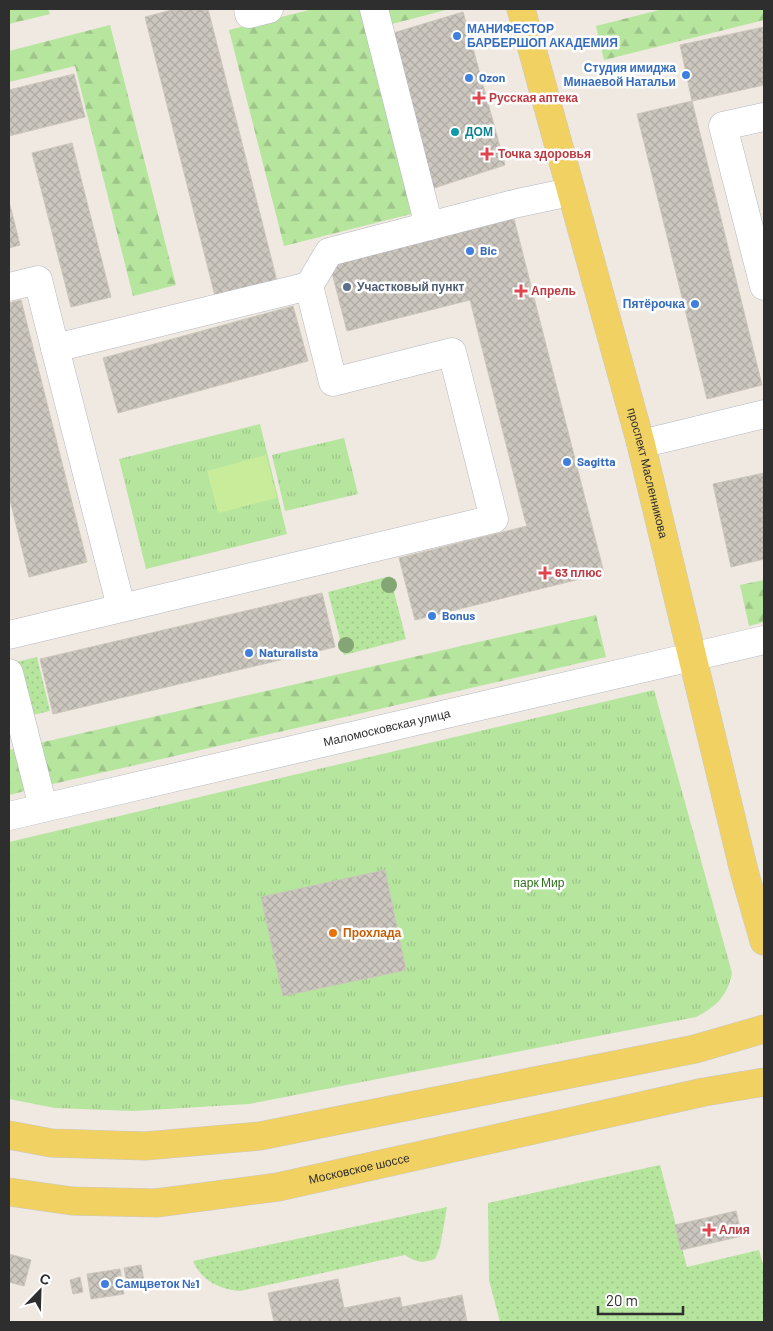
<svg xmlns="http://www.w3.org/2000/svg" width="773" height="1331" font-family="Barlow,sans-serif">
	<defs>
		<pattern id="grass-dots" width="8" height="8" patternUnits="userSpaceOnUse" patternTransform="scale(1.25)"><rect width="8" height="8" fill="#b6e59e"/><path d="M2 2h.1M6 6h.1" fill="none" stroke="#9dc588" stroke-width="1.8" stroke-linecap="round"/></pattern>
		<pattern id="forest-firs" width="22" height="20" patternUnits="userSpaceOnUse" patternTransform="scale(1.25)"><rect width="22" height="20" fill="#b6e59e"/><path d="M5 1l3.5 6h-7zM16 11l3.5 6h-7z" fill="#9dc588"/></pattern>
		<pattern id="park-tufts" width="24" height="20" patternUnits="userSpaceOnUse" patternTransform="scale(1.25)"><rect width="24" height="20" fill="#b6e59e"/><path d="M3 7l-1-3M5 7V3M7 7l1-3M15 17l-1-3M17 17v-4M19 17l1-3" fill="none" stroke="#9dc588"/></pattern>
		<pattern id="building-cross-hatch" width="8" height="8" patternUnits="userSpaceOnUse" patternTransform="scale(1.25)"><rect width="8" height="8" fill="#cbc7bf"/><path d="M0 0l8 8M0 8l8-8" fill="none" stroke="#afaba4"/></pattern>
	</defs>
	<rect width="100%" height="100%" fill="#efe9e1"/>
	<path fill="url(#grass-dots)" d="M390,576L406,639L344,655L328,592Z
		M37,657L50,711L28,716L16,662Z
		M660,1165L687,1267L759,1250L764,1268V1322H500L489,1280L488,1203Z
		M447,1207L440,1247L435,1259C422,1264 416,1262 405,1255L240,1291C219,1289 202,1281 193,1261Z"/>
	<path fill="url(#forest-firs)" d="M9,9H48L50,14L9,24Z
		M313,9H363L415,213L284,246L229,30Z
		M384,9H450L388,25Z
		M663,9H764V20L604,60L596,26Z
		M110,25L176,285L133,296L75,66L9,82V51Z
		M764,580V622L749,626L740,585Z
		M596,615L606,657L44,786L35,744Z
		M19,748L29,790L9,795V750Z"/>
	<path fill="url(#park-tufts)" d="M260,424L287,534L146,569L119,459Z
		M344,438L358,494L285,511L272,455Z
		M654,690L732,973C728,995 716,1007 696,1017L249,1104L133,1111L55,1108L9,1099V842Z"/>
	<path fill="#c9ec9a" d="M266,455L277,498L218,513L207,471Z"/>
	<path fill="url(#building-cross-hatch)" stroke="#cbc5ba" d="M176,9H208L277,281L215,296L145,17Z
		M463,12L505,165L428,190L390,34Z
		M764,27V85L692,101L680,45Z
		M74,74L85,117L9,136V90Z
		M692,101L762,385L707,399L637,114Z
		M72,143L111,297L71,307L32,153Z
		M9,201L20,245L9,248Z
		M514,219L604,573L415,620L399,558L527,526L525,520L470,300L347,331L330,265Z
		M21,300L87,562L29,577L9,496V303Z
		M293,306L308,361L118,413L103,358Z
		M764,473V559L731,567L713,484Z
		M322,593L335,647L53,714L40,659Z
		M385,870L406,970L283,996L261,897Z
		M736,1211L742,1236L681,1250L675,1225Z
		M9,1254L31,1260L24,1286L9,1282Z
		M141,1265L145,1286L128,1289L124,1268Z
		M120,1269L124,1294L91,1299L87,1274Z
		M80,1277L83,1292L73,1294L70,1280Z
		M338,1279L344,1308L400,1297L402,1307L462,1295L467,1322H274L268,1293Z"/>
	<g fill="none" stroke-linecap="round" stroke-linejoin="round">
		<defs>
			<g id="minor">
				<path d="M248,9L249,14L269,9"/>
				<path d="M374,9L429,226"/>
				<path d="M764,117L723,126L764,286"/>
				<path d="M9,287L38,280L55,348L309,286L329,252L518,203L570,192"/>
				<path d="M55,348L121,607"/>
				<path d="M641,444L764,414"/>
				<path d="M9,635L494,519L452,352L333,382L309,286"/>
				<path d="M9,673L43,807"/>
				<path id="s1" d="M9,816L764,640"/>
			</g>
			<g id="major">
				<path id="s2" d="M521,9L641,444L744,871L764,941"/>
				<path d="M9,1135L51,1143L145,1146L260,1136L695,1049L764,1029"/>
				<path id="s3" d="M9,1192L72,1201L156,1203L278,1187L704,1092L764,1082"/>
			</g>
		</defs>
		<use href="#minor" stroke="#b4b7c1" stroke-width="29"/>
		<use href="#major" stroke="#c9c9c9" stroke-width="29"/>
		<use href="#minor" stroke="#fff" stroke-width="28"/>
		<use href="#major" stroke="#f2d163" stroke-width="28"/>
	</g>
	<g fill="#84a574">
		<circle cx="389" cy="585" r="8"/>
		<circle cx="346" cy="645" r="8"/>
	</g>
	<g fill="#3f7fe0" stroke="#fff" stroke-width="2">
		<circle cx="457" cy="36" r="5"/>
		<circle cx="686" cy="75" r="5"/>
		<circle cx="469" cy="78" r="5"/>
		<circle cx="470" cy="251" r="5"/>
		<circle cx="695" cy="304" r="5"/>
		<circle cx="567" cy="462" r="5"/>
		<circle cx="432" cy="616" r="5"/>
		<circle cx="249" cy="653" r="5"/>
		<circle cx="105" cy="1284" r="5"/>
	</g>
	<g fill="#e0444e" stroke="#fff" stroke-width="2">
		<path d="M476.5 90.5h5v5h5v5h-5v5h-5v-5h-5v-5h5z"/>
		<path d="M484.5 146.5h5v5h5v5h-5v5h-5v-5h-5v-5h5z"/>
		<path d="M518.5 283.5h5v5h5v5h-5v5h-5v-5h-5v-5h5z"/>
		<path d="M542.5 565.5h5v5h5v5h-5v5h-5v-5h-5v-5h5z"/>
		<path d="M706.5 1222.5h5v5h5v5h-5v5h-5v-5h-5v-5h5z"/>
	</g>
	<circle fill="#0f9aa8" stroke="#fff" stroke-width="2" cx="455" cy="132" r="5"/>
	<circle fill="#5c6f8a" stroke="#fff" stroke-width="2" cx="347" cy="287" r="5"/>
	<circle fill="#e8710a" stroke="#fff" stroke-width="2" cx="333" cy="933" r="5"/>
	<g text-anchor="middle" stroke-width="5" stroke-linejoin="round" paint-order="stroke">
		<g font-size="12" font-weight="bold" fill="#366cbe" stroke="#fff" text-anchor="start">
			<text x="467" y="33">МАНИФЕСТОР<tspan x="467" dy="14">БАРБЕРШОП АКАДЕМИЯ</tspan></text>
			<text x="676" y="72" text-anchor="end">Студия имиджа<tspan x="676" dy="14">Минаевой Натальи</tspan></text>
			<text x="479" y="82">Ozon</text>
			<text x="480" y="255">Bic</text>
			<text x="685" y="308" text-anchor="end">Пятёрочка</text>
			<text x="577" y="466">Sagitta</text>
			<text x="442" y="620">Bonus</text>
			<text x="259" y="657">Naturalista</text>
			<text x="115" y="1288">Самцветок №1</text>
		</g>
		<g font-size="12" font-weight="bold" fill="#be3a42" stroke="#fff" text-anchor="start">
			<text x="489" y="102">Русская аптека</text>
			<text x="498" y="158">Точка здоровья</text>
			<text x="531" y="295">Апрель</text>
			<text x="555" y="577">63 плюс</text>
			<text x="719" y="1234">Алия</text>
		</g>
		<g font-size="12" font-weight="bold" fill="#0d838f" stroke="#fff" text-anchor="start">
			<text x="465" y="136">ДОМ</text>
		</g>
		<g font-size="12" font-weight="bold" fill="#4e5e75" stroke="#fff" text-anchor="start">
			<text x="357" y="291">Участковый пункт</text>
		</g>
		<g font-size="12" fill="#2e2e2e" stroke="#fff">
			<text dy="4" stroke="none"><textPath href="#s2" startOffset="481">проспект Масленникова</textPath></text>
			<text dy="4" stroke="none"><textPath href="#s1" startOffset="388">Маломосковская улица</textPath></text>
			<text dy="4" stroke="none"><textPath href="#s3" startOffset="354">Московское шоссе</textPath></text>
		</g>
		<g font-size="12" fill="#2c6e1b" stroke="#fff">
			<text x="539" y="887">парк Мир</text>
		</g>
		<g font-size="12" font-weight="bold" fill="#c56008" stroke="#fff" text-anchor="start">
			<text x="343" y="937">Прохлада</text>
		</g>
	</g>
	<rect width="773" height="1331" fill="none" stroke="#2e2e2e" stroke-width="20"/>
	<g transform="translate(40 1291) rotate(23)" stroke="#ffffff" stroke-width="4" paint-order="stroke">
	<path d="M0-4L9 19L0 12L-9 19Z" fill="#2e2e2e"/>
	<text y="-8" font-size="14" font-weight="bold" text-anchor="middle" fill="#2e2e2e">С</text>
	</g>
	<path d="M598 1306v8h85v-8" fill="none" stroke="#2e2e2e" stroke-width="2.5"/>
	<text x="606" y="1306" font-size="15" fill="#2e2e2e" stroke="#ffffff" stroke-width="4" paint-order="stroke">20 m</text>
</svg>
